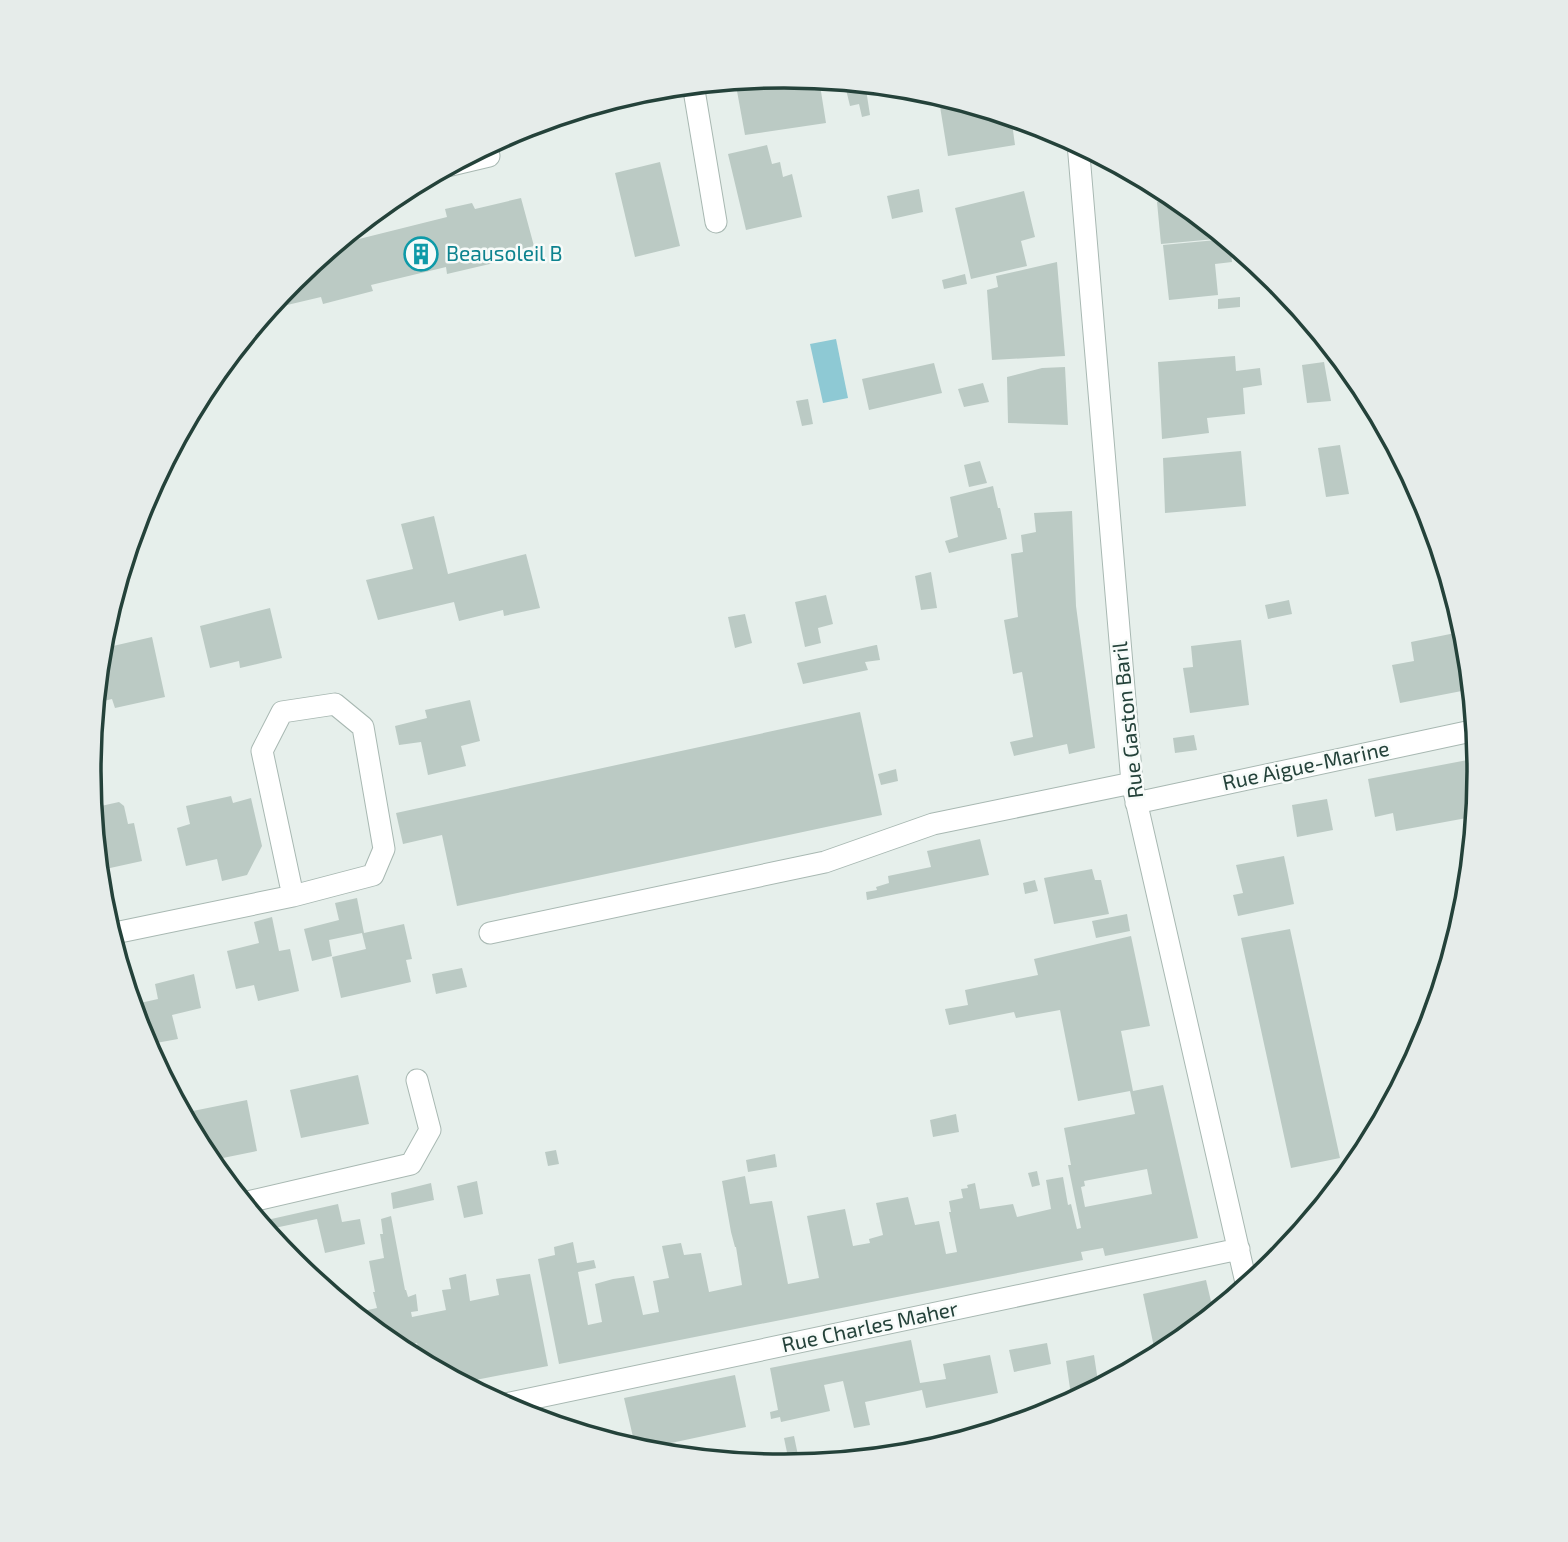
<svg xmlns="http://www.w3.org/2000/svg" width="1568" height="1542" font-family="'Exo 2',sans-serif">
	<rect width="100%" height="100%" fill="#e6efeb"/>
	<path fill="#8ec9d4" d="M836,339L848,398L823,403L810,344Z"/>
	<path fill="#bbcac4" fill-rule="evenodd" d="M819,79L826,123L745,135L737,91Z
		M844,81L865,83L870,115L862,117L859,104L850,106Z
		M938,94L1011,116L1015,145L948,156Z
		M767,145L772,164L780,162L783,177L792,174L802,217L746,230L728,154Z
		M660,162L680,246L635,257L615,173Z
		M919,189L923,212L892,219L887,196Z
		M1024,191L1035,237L1021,241L1027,266L971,279L955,208Z
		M521,198L534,246L518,250L519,257L447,274L446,267L371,285L373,291L323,304L321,297L266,310L292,279L348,233L351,241L447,217L445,209L472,203L475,209Z
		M1179,199L1207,222L1226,238L1161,244L1157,202Z
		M1227,239L1230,242L1232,262L1215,264L1218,295L1169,300L1163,245Z
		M1057,262L1065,356L992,360L987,290L998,287L996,276Z
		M965,274L967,284L944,289L942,280Z
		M1240,297V307L1218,309V299Z
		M1235,356L1236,371L1260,368L1262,385L1243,388L1245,414L1207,418L1209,433L1162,439L1158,362Z
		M1324,362L1331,401L1307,403L1302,365Z
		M934,363L942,393L869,410L862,379Z
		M1065,367L1068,425L1008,423L1007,377L1042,368Z
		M983,383L989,402L964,407L958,389Z
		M808,399L813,424L802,426L796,401Z
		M1340,445L1349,494L1326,497L1318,448Z
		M1241,451L1246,506L1165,513L1163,458Z
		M980,461L987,483L969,487L964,465Z
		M993,486L998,508H1000L1007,539L949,553L945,541L958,537L950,497Z
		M1072,511L1076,606L1095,748L1069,754L1067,744L1014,756L1010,742L1033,737L1022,672L1013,674L1004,620L1018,617L1011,554L1023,552L1021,535L1036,532L1034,513Z
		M434,516L448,574L526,554L540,608L504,616L503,610L459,621L454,602L378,620L366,580L413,569L401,524Z
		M931,572L937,608L921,610L915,576Z
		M826,595L833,624L818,628L821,643L805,647L795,602Z
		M1289,600L1292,614L1268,619L1265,605Z
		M270,608L282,658L240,668L239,661L210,668L200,626Z
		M745,614L752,643L735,648L728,617Z
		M1465,631L1472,689L1400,703L1392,665L1414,661L1411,642Z
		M152,637L165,697L115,708L112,699L95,703L100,649Z
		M1241,640L1249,705L1190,713L1183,668L1193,667L1191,646Z
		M876,645H877L880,660L865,662L868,670L803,684L797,663Z
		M470,700L480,741L461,746L466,766L428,775L421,742L399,745L395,726L427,718L425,710Z
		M860,712L882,815L457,906L442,835L403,844L396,813Z
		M1194,735L1197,750L1175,753L1173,738Z
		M1478,758L1480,771L1474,825L1472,817L1396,831L1393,813L1375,817L1368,779Z
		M896,769L898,781L881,785L878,774Z
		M231,796L233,803L251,798L262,846L247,875L222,881L217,859L186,866L177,828L190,824L186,806Z
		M1327,799L1333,830L1297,837L1292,805Z
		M119,802L124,806L128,824L134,823L142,861L101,870L98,855H97L92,808Z
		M980,839L989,875L867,900L866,892L877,890L876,887L889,883L888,876L931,867L927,851Z
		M1284,856L1294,904L1238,916L1233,895L1243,893L1236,865Z
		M1092,869L1095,880H1101L1109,914L1054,924L1044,878Z
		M1035,880L1038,891L1025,894L1023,883Z
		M357,898L364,933L404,924L412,959L406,960L411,982L341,998L332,957L366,949L362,933L329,940L332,956L312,961L304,929L339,920L335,903Z
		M1127,914L1130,931L1096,938L1092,921Z
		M272,917L279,951L290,949L299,991L258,1001L254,985L236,989L227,951L259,943L254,922Z
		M1290,929L1340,1158L1291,1168L1241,938Z
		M1131,936L1150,1026L1121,1031L1133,1091L1163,1085L1198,1238L1105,1256L1103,1248L1081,1252L1083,1260L559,1364L538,1259L555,1255L554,1247L573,1242L577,1263L594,1260L596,1268L578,1272L588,1325L602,1322L595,1284L613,1279L634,1276L643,1315L659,1312L653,1281L669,1278L662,1246L681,1243L684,1255L701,1253L709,1292L742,1285L736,1247H735L731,1232L722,1181L745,1176L750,1204L772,1201L788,1284L819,1278L807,1216L845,1209L853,1246L870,1243L869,1239L883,1235L876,1203L897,1199L908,1197L915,1225L939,1221L946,1254L957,1252L949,1212H951L949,1201L963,1198L961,1189L968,1188L967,1185L975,1183L980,1209L1013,1204L1017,1217L1051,1209L1046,1180L1063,1177L1068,1205L1071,1204L1077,1229L1081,1228L1068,1165H1071L1064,1128L1135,1114L1130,1091L1078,1101L1060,1010L1016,1018L1014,1012L949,1025L945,1009L968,1005L965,990L1038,975L1034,959ZM1147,1169L1152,1194L1085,1207L1081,1187L1085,1186L1084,1181Z
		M462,968L467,987L436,994L432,974Z
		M194,974L201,1008L172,1015L178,1039L145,1045L141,1037L131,1005L158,999L155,984Z
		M358,1075L369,1124L301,1138L290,1090Z
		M247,1100L257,1151L208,1161L183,1113Z
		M956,1114L959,1132L933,1137L930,1120Z
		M556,1150L559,1164L548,1166L545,1152Z
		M775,1154L777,1167L748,1172L746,1160Z
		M1037,1171L1040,1185L1032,1187L1028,1173Z
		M477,1181L483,1214L464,1218L457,1186Z
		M431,1183L434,1200L393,1209L391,1193Z
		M338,1204L342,1222L360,1219L365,1244L325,1253L317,1219L265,1230L258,1222Z
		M391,1216L405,1290H406L408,1297L416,1294L418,1311L411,1312L412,1317L446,1310L442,1290L451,1289L449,1278L466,1274L470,1301L499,1295L496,1279L530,1274L548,1366L460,1383L421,1362L417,1343L396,1348L355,1314L354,1313L377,1308L373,1292H375L369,1261L384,1258L380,1234H383L381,1219Z
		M1206,1280L1214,1314L1170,1350L1156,1357L1143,1294Z
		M911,1340L920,1383L946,1379L943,1364L990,1355L998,1393L926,1408L922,1390L865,1402L870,1425L854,1428L843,1381L824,1385L830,1411L781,1422L780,1417L771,1419L770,1412L778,1410L770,1368Z
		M1047,1343L1051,1364L1014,1372L1009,1350Z
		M1094,1355L1099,1388L1072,1402L1066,1361Z
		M735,1375L746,1427L671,1443L674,1456L648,1453L636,1450L624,1398Z
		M794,1436L799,1460L789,1462L784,1438Z"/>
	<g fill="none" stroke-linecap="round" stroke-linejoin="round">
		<defs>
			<path id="minor" d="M693,84L716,222
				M1078,143L1132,783L1247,1287
				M447,166L489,156
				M1136,803L1476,730
				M490,933L825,862L933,824L1132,783
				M110,934L293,896L373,875L384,849L363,727L335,704L282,712L262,751L293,896
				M243,1203L411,1164L430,1130L417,1080
				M501,1405L1239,1249"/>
		</defs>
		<use href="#minor" stroke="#a8b8b2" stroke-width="23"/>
		<use href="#minor" stroke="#fff" stroke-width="21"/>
	</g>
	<defs>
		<symbol id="building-ring" viewBox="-11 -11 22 22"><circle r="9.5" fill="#f7fbf9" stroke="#0f9aa8" stroke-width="1.5"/><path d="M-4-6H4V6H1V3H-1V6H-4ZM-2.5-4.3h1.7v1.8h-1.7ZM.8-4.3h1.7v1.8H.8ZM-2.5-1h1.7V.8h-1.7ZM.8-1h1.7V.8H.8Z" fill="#0f9aa8"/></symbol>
	</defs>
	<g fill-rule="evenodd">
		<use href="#building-ring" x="402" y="235" width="38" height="38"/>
	</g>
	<g text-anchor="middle" stroke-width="5" stroke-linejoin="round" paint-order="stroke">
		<g font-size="21" fill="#0d838f" stroke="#f7fbf9" text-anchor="start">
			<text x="446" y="261">Beausoleil B</text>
		</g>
		<g font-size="21" fill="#24423a" stroke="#f7fbf9">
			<text transform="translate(1128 720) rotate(-96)" y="7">Rue Gaston Baril</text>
			<text transform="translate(1306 766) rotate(-12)" y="7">Rue Aigue-Marine</text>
			<text transform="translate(870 1327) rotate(-12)" y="7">Rue Charles Maher</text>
		</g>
	</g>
	<path d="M0 0H1568V1542H0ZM101 771a683 683 0 1 1 1366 0a683 683 0 1 1-1366 0Z" fill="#e6ecea" fill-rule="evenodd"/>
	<path fill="none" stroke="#24423a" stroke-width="3.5" d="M101 771a683 683 0 1 1 1366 0a683 683 0 1 1-1366 0Z"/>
</svg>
